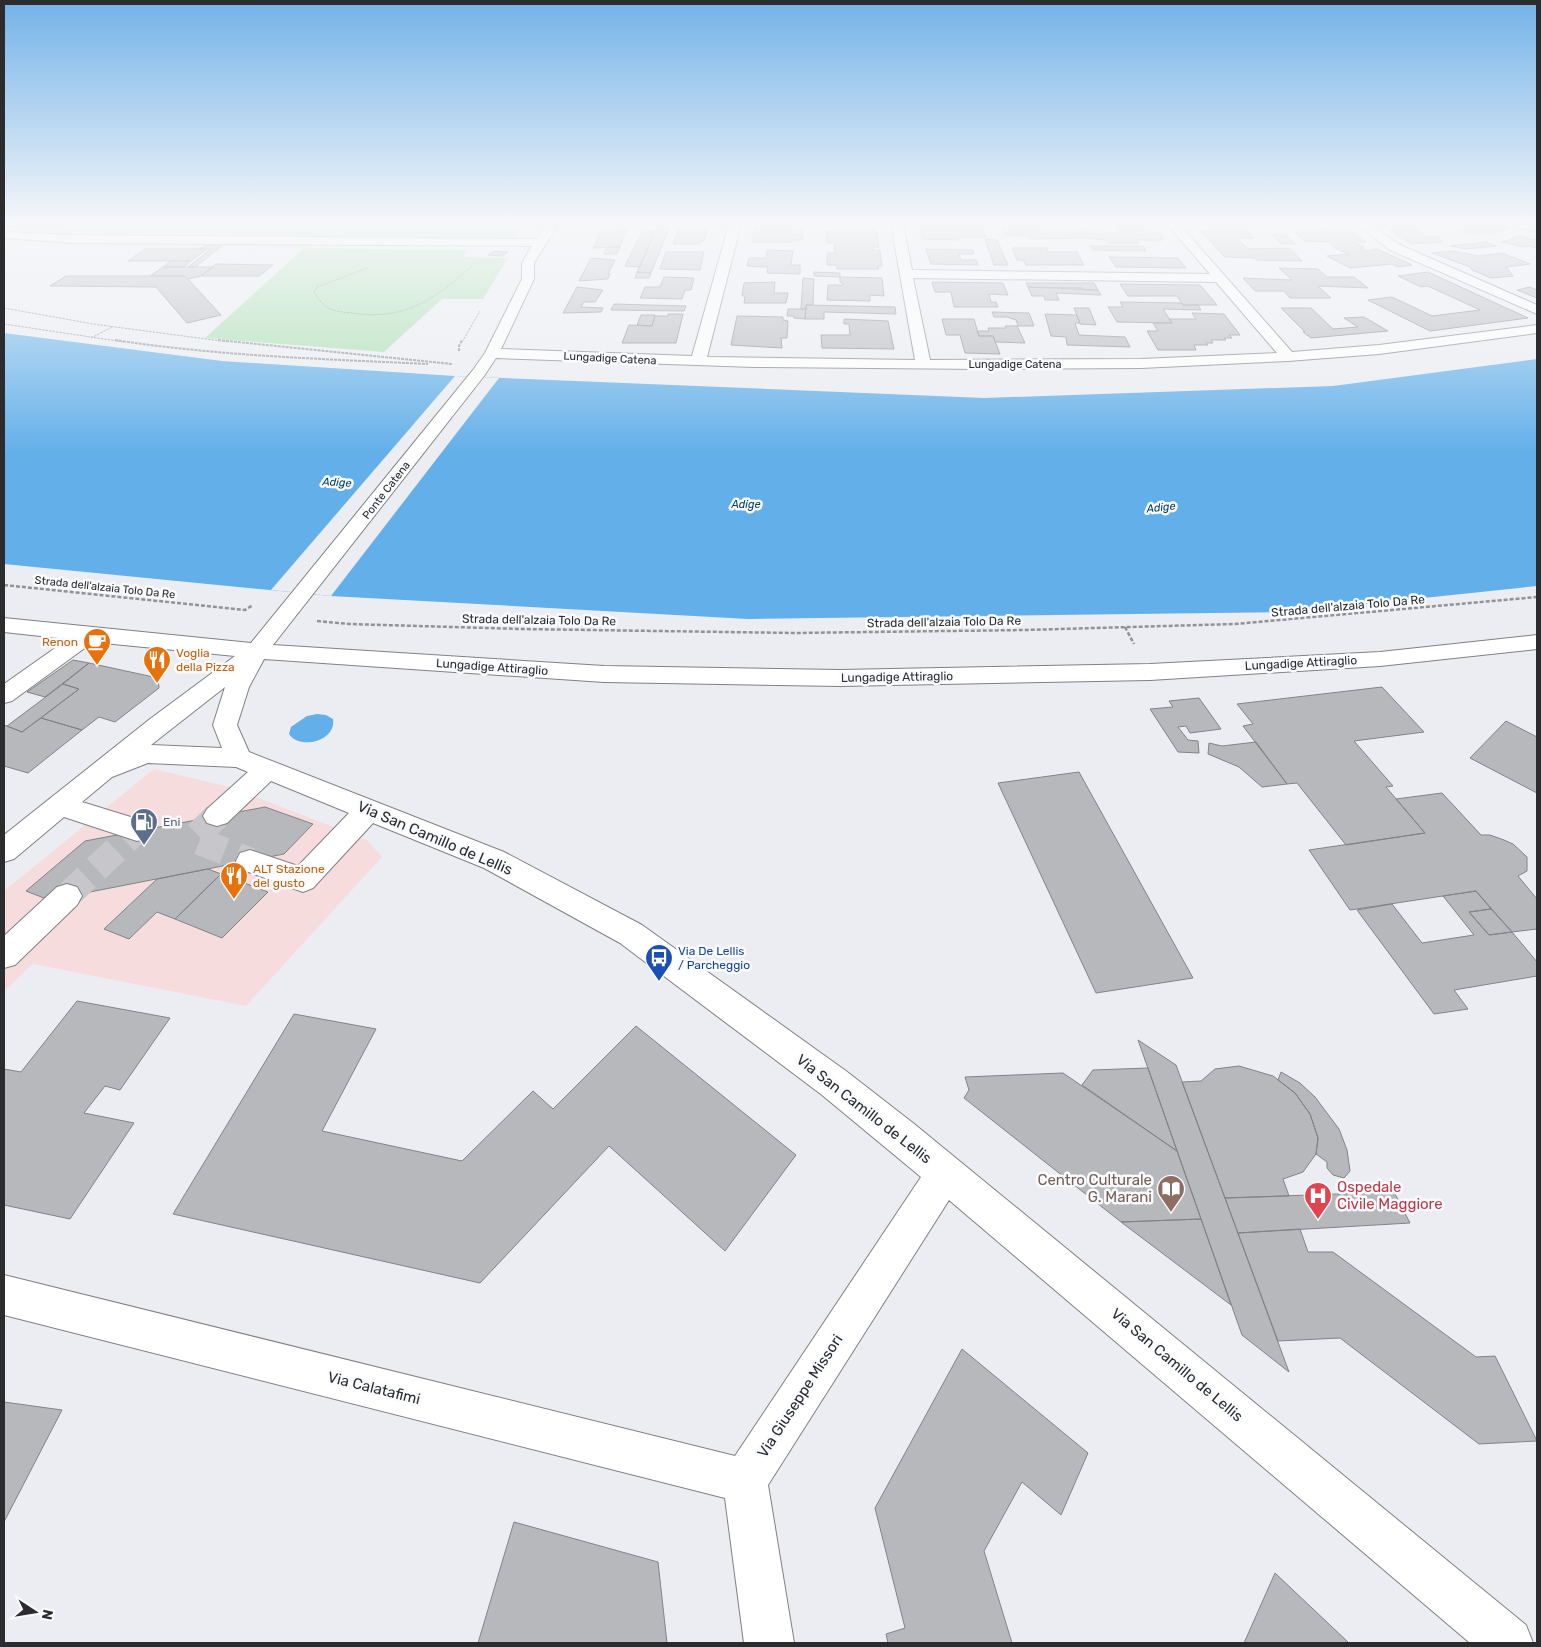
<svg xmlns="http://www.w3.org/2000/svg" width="1541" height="1647" font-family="Rubik,sans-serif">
	<rect width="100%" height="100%" fill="#ecedf2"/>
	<path fill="#f7dcde" d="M154,769L230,787L367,840L382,857L246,1006L33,964L4,991V891Z"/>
	<path fill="#a6dead" d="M4,224H525L514,237L503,238L113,233L4,229Z
		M304,248L467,250L462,257L508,258L483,299H442L384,352L205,338Z"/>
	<path fill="#62afe9" d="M4,333L222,361L455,376L984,398L1333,386L1537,359V586L1290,612L748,619L331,596L4,564Z
		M317,714L326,715L333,719C337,740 300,751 289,734L291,727L307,716Z"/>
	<path fill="#ecedf2" d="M455,376L499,378L331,596L271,590Z"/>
	<path fill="#b7b8bc" stroke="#828387" d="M658,224H671L651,273L637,272Z
		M919,224L982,227L986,237H958L959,240L922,239Z
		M1012,224H1038L1039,226H1034L1036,229L1103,230L1105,233H1122L1115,224H1145L1151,232H1157L1164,240H1137L1139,243H1109L1107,240L1083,238L1030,239L1029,236L1005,235L1001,225H1013Z
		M1381,224H1408L1428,237H1437L1443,242L1411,244Z
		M1465,224H1497L1510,228L1489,234L1482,232L1473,234L1454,229L1469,225Z
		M755,225L793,226L792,228H803L802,240H791V242H752Z
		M679,228H705L704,231H707L704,241H701L700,244H673Z
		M603,229L627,231L620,247L593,248Z
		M836,229H874V232H877L879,247H873V250H880L882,266H878L879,269H837V265H827V253H835L834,243H827L826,231L836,232Z
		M1319,229H1349L1366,242H1352L1364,247L1360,248L1366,251L1377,249L1412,265L1398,267L1392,264L1350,268L1327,256L1349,254L1335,248L1329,242L1305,241L1295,232H1323Z
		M643,230L655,231L640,267L625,266Z
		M1200,230L1247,231L1254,238H1237L1248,249L1289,248L1302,261L1257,260L1254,258L1225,257Z
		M1272,235H1286L1296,244H1282Z
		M1520,236L1533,240L1537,238V248L1529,246L1523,247L1502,242Z
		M985,239L997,240L1008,265H994Z
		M1486,242L1496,246L1466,249L1450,246Z
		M204,246H222L195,267H188L211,249H199Z
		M1090,246H1143L1146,251L1093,250Z
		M607,247H620L617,254H604Z
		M1012,248H1047L1048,252H1077L1084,265H1026L1023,260H1017Z
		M145,249H207L191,261H128Z
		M926,249L973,250L974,254H959L961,260H976L978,265L931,264Z
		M767,250L793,251L791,265H800V274L767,273L768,267L747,266L749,258H766Z
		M494,251L508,252L502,256L488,255Z
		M1453,251L1479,256L1502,253L1530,264L1506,267L1513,276L1491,278L1472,270L1470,267L1432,253Z
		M666,252H704L700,270L660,269Z
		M1109,257L1178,258L1186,268L1116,267Z
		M591,258L615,260L608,274H610L608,279L579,281Z
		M171,261H191L183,267H163Z
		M216,264L273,265L259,276H201Z
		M163,267H213L201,276L188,279L185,276H150Z
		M1279,268L1318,269L1327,277H1354L1368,288L1318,286L1331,298H1290L1284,291H1255L1243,278L1292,280Z
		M637,272L651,273L649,278H635Z
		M814,272L840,273V277L814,276Z
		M1428,272L1528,318L1430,331L1368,300L1392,297L1432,316L1480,310L1428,286L1421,287L1398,276Z
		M66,276H185L221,315L187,323L156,287L50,286Z
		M664,277L694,278L691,290H685L682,299L640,298L645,287H660Z
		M840,277L882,278L884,296L870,295V301L827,300L828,285H843V283L840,282Z
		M803,278L814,279L813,305H806V309H801Z
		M775,282L774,293H788L786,303H744L745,296H742L744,283Z
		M932,282L1003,283L1008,295L989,294L991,302H996L998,307H954L951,292H935Z
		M1026,283H1094L1098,290L1028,287Z
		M1120,284L1200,285L1217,305H1183L1177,296H1128Z
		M577,287L603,290L595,302H584L581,307L603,308L601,312L563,313Z
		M1028,287L1082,288L1084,290H1098L1101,295L1056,293L1059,300H1045L1044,296H1032Z
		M1530,287L1537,290V298L1517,290Z
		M1120,302L1182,303L1183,305H1198L1201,310L1163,309L1172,323L1117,322L1108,307H1123Z
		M614,304L686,306L684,311L611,310Z
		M806,305L895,307L896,314L824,312V319H805Z
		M1074,308H1089L1096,325L1080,324Z
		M1281,308H1311L1333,329L1358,327L1344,318L1364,317L1388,331L1311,338L1303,332H1305Z
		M788,309H806L805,319L794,318V316H787Z
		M992,312L1029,313L1034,326H1018L1016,320L1007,317H994Z
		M1192,313L1224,314L1240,335H1229L1232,338H1224L1226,340H1211L1213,343H1206L1208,345H1194L1196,350H1158L1147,331H1158L1153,323H1172L1169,319H1196Z
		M668,314H683L676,343H622L629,325L652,326L655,316H668Z
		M1045,314L1077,315L1080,323H1075L1079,335L1125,337L1130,347L1067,345L1066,337L1051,336Z
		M641,315H655L652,326L637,325Z
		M737,316L783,317V320L788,321L787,338H781L782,348L731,345Z
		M844,319L888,321L894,349L822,348L821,335H850L849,324H844Z
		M942,319H974L979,336H993L1000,354L965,353L960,335H946Z
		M1005,326H1017L1025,343L995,342L993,336H979L977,331H989L988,328H1006Z
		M73,660L89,663L45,697L27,692Z
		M89,663L158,678L159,688L115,722L99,717L82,730L41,718L79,689L63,684Z
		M63,684L79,689L22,732L7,726Z
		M1382,687L1424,732L1354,741L1393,786L1386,787L1425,833L1346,845L1297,783L1287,784L1243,726L1253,724L1237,704Z
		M1199,698L1221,729L1190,733L1186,726L1178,727L1188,740L1198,741L1199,753L1178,752L1150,709L1173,707L1169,701Z
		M41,718L82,730L28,773L4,766V725L22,732Z
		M1506,721L1537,737V793L1470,758Z
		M1256,742L1287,784L1262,787L1239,767L1208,754L1209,743L1222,746Z
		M1079,772L1193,978L1096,993L998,783Z
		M1442,793L1481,835H1490L1504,840L1513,844L1527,857V871L1518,876L1537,899V929L1512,932L1476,891L1350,910L1309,850L1425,833L1396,799Z
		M265,807L313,824L284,854L49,900L26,891L85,841Z
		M208,869L221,874L175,919L157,912L129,939L104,929L157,879Z
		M221,874L268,892L222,938L175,919Z
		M1476,891L1491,909L1469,912L1489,935L1512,932L1537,962V976L1454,990L1468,1009L1434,1014L1357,910L1392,904L1422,943L1474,935L1443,896Z
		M1491,909L1512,932L1489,935L1469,912Z
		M77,1001L170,1018L120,1090L105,1086L84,1113L134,1123L70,1219L4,1205V1069L21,1072Z
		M294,1014L376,1029L322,1131L462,1161L533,1091L553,1109L636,1026L796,1155L725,1251L609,1146L480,1283L173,1214Z
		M1138,1040L1176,1065L1289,1372L1242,1335Z
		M1239,1066L1273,1076L1295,1093L1310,1114L1318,1138L1316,1154L1303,1172L1283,1179L1289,1196L1225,1198L1182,1082L1201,1081L1215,1069Z
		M1148,1068L1177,1151L1082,1085L1093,1070Z
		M1281,1072L1300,1083L1315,1097L1339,1129L1347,1150L1350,1171L1344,1178L1333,1175L1327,1168V1162L1316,1154L1318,1138L1310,1114L1295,1093L1278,1080Z
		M1063,1073L1177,1151L1201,1219L1121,1222L964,1098L969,1090L965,1077Z
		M1394,1192L1410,1223L1238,1233L1225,1198Z
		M1201,1219L1231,1305L1121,1222Z
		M1300,1229L1308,1252H1333L1476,1357L1495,1356L1537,1441L1479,1444L1340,1338L1278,1341L1238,1233Z
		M962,1349L1088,1453L1061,1515L1022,1482L984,1551L1012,1643H888L886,1634L905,1628L875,1508Z
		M4,1402L62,1410L4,1522Z
		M514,1522L658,1562L667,1643H478Z
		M1275,1573L1349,1643H1244Z"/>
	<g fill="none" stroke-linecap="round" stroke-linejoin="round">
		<path stroke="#c6c6cb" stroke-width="27" stroke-dasharray="27 13" stroke-linecap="butt" d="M217,816L193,839L250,861
			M67,896L137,830"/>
		<defs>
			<path id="minor" d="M546,224H558L534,263V279L501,349L692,356L729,224H741L707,357L915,360L891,224H903L912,270L1210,274L1167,224H1179L1292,352L1379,345L1537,325V333L1379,354L1288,361L1141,368L982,369L754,367L496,358L484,376L273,645L604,666L840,670L1150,664L1380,652L1537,635V649L1380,666L1150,680L840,686L604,682L264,659L249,687L237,725L249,752L504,852L642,925L846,1071L913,1123L1526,1625L1533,1643H1470L949,1200L768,1485L794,1643H744L725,1498L4,1315V1275L735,1456L921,1177L822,1095L620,943L484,868L373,823L313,888L303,892L240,869L236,861L240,853L250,850L298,866L349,813L271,781L227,823L217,826L207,823L203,816L207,809L248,772L236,767L148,763L112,777L82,802L147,822L151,830L147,838L137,841L64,817L14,859L4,862V835L150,719L235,656L93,642L12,701L4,703V684L68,639L4,632V618L251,643L473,370L485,353L522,279V263L532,246L73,243L4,238V232L73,235L537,239ZM913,278L1216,282L1277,353L1141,359L930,360ZM225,687L213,725L222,748L151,745Z
				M1357,224H1370L1398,244L1537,305V314L1390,250Z
				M1512,224L1537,226V232L1514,226Z
				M67,884L77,887L82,896L77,905L15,965L4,968V936L57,887Z"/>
		</defs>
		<use href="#minor" stroke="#808085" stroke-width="2"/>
		<path stroke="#919296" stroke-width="1" stroke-dasharray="2.5 1" stroke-linecap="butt" d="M368,268L317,287L314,292C325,310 331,311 352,313C404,321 434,300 472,266
			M4,308L93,324L229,342
			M4,324L124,342
			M91,338L112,327
			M462,342L480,311"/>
		<path stroke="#919296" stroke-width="2" stroke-dasharray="3 1" stroke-linecap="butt" d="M115,340C218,356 324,359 428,364
			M218,340L452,364
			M459,351V346L462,340"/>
		<path stroke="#919296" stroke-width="2.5" stroke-dasharray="4 2" stroke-linecap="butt" d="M4,585L245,610L253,605
			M317,621L349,624L522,629L794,633L1025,630L1235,624L1537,597
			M1125,627L1134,644"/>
		<use href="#minor" fill="#fff" fill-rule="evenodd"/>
	</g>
	<linearGradient id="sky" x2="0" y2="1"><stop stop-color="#72b2e8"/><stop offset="0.49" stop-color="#f6f7f9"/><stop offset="1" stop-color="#f6f7f9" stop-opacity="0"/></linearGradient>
	<rect width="1541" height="455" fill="url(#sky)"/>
	<defs>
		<symbol id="cafe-pin" viewBox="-11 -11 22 30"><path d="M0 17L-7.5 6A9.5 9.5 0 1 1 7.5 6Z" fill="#e8710a" stroke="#fafbff"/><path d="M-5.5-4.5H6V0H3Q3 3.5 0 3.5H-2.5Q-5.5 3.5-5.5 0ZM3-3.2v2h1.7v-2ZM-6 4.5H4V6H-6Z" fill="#fff"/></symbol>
		<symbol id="restaurant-pin" viewBox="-11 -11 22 30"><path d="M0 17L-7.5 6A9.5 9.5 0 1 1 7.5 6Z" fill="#e8710a" stroke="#fafbff"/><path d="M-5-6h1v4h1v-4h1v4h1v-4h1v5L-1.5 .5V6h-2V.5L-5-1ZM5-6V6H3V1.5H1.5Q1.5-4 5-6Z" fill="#fff"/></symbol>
		<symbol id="fuel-pin" viewBox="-11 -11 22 30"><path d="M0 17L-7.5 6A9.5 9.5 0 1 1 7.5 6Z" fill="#5c6f8a" stroke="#fafbff"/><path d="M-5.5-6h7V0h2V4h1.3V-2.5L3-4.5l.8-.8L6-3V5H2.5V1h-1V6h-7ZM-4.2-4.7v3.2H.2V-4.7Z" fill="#fff"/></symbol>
		<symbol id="bus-pin" viewBox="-11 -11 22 30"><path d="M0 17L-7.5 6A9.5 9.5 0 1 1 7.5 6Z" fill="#1a4fb4" stroke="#fafbff"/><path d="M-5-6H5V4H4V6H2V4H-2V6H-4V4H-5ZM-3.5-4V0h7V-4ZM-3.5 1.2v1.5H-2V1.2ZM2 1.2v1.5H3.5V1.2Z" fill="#fff"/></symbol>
		<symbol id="library-pin" viewBox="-11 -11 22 30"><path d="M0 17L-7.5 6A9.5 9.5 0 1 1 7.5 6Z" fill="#8d6e63" stroke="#fafbff"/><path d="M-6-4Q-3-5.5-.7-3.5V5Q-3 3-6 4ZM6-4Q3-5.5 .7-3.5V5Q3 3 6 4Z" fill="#fff"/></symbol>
		<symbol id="hospital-pin" viewBox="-11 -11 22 30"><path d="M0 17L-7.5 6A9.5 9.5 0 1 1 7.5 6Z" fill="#e0444e" stroke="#fafbff"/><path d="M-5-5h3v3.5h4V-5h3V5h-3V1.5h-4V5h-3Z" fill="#fff"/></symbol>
	</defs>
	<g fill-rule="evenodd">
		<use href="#cafe-pin" x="81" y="626" width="32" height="43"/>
		<use href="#restaurant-pin" x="141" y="644" width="32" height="43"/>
		<use href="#fuel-pin" x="128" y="806" width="32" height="43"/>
		<use href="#restaurant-pin" x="218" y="860" width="32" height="43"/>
		<use href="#bus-pin" x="643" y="942" width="32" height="43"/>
		<use href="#library-pin" x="1155" y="1173" width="32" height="43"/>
		<use href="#hospital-pin" x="1302" y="1180" width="32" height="43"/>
	</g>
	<g text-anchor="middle" stroke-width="5" stroke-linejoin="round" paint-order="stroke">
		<g font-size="11" fill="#2c2c2e" stroke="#fafbff">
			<text transform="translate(610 358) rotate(3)" y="4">Lungadige Catena</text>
			<text x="1015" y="368">Lungadige Catena</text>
			<text transform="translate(386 490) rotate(-52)" y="4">Ponte Catena</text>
			<text transform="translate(105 587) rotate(6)" y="4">Strada dell'alzaia Tolo Da Re</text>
		</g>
		<g font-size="11" font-style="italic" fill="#003e63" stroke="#fafbff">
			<text transform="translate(337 482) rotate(3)" y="4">Adige</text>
			<text x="746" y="508">Adige</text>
			<text transform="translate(1161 507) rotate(-6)" y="4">Adige</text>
		</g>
		<g font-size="12" fill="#2c2c2e" stroke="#fafbff">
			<text transform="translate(1348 606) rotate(-5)" y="4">Strada dell'alzaia Tolo Da Re</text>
			<text transform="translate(539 620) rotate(1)" y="4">Strada dell'alzaia Tolo Da Re</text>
			<text transform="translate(944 622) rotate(-1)" y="4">Strada dell'alzaia Tolo Da Re</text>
			<text transform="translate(1301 663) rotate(-3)" y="4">Lungadige Attiraglio</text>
			<text transform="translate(492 667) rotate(4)" y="4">Lungadige Attiraglio</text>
			<text transform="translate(897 677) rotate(-1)" y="4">Lungadige Attiraglio</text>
		</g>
		<g font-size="12" fill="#c56008" stroke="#fafbff" text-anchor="start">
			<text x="78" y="646" text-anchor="end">Renon</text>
			<text x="176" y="657">Voglia<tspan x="176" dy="14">della Pizza</tspan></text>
			<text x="253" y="873">ALT Stazione<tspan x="253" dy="14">del gusto</tspan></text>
		</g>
		<g font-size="12" fill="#4e5e75" stroke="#fafbff" text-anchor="start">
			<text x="163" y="826">Eni</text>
		</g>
		<g font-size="12" fill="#164399" stroke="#fafbff" text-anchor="start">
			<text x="678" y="955">Via De Lellis<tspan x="678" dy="14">/ Parcheggio</tspan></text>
		</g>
		<g font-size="15" fill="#2c2c2e" stroke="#fafbff">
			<text transform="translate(435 838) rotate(23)" y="5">Via San Camillo de Lellis</text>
			<text transform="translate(864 1109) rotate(38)" y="5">Via San Camillo de Lellis</text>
			<text transform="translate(1177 1365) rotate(40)" y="5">Via San Camillo de Lellis</text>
			<text transform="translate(374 1388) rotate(14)" y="5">Via Calatafimi</text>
			<text transform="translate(800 1396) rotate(-57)" y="5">Via Giuseppe Missori</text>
		</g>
		<g font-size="15" fill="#785e54" stroke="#fafbff" text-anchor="end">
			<text x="1152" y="1185">Centro Culturale<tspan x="1152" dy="17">G. Marani</tspan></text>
		</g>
		<g font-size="15" fill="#be3a42" stroke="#fafbff" text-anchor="start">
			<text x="1337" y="1192">Ospedale<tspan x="1337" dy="17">Civile Maggiore</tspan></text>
		</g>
	</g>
	<rect width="1541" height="1647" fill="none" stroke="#2c2c2e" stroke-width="10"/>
	<g transform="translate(35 1612) rotate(102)" stroke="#fafbff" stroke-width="4" paint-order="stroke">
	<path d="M0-4L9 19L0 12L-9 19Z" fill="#2c2c2e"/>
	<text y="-8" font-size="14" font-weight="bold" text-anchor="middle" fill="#2c2c2e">N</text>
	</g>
</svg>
